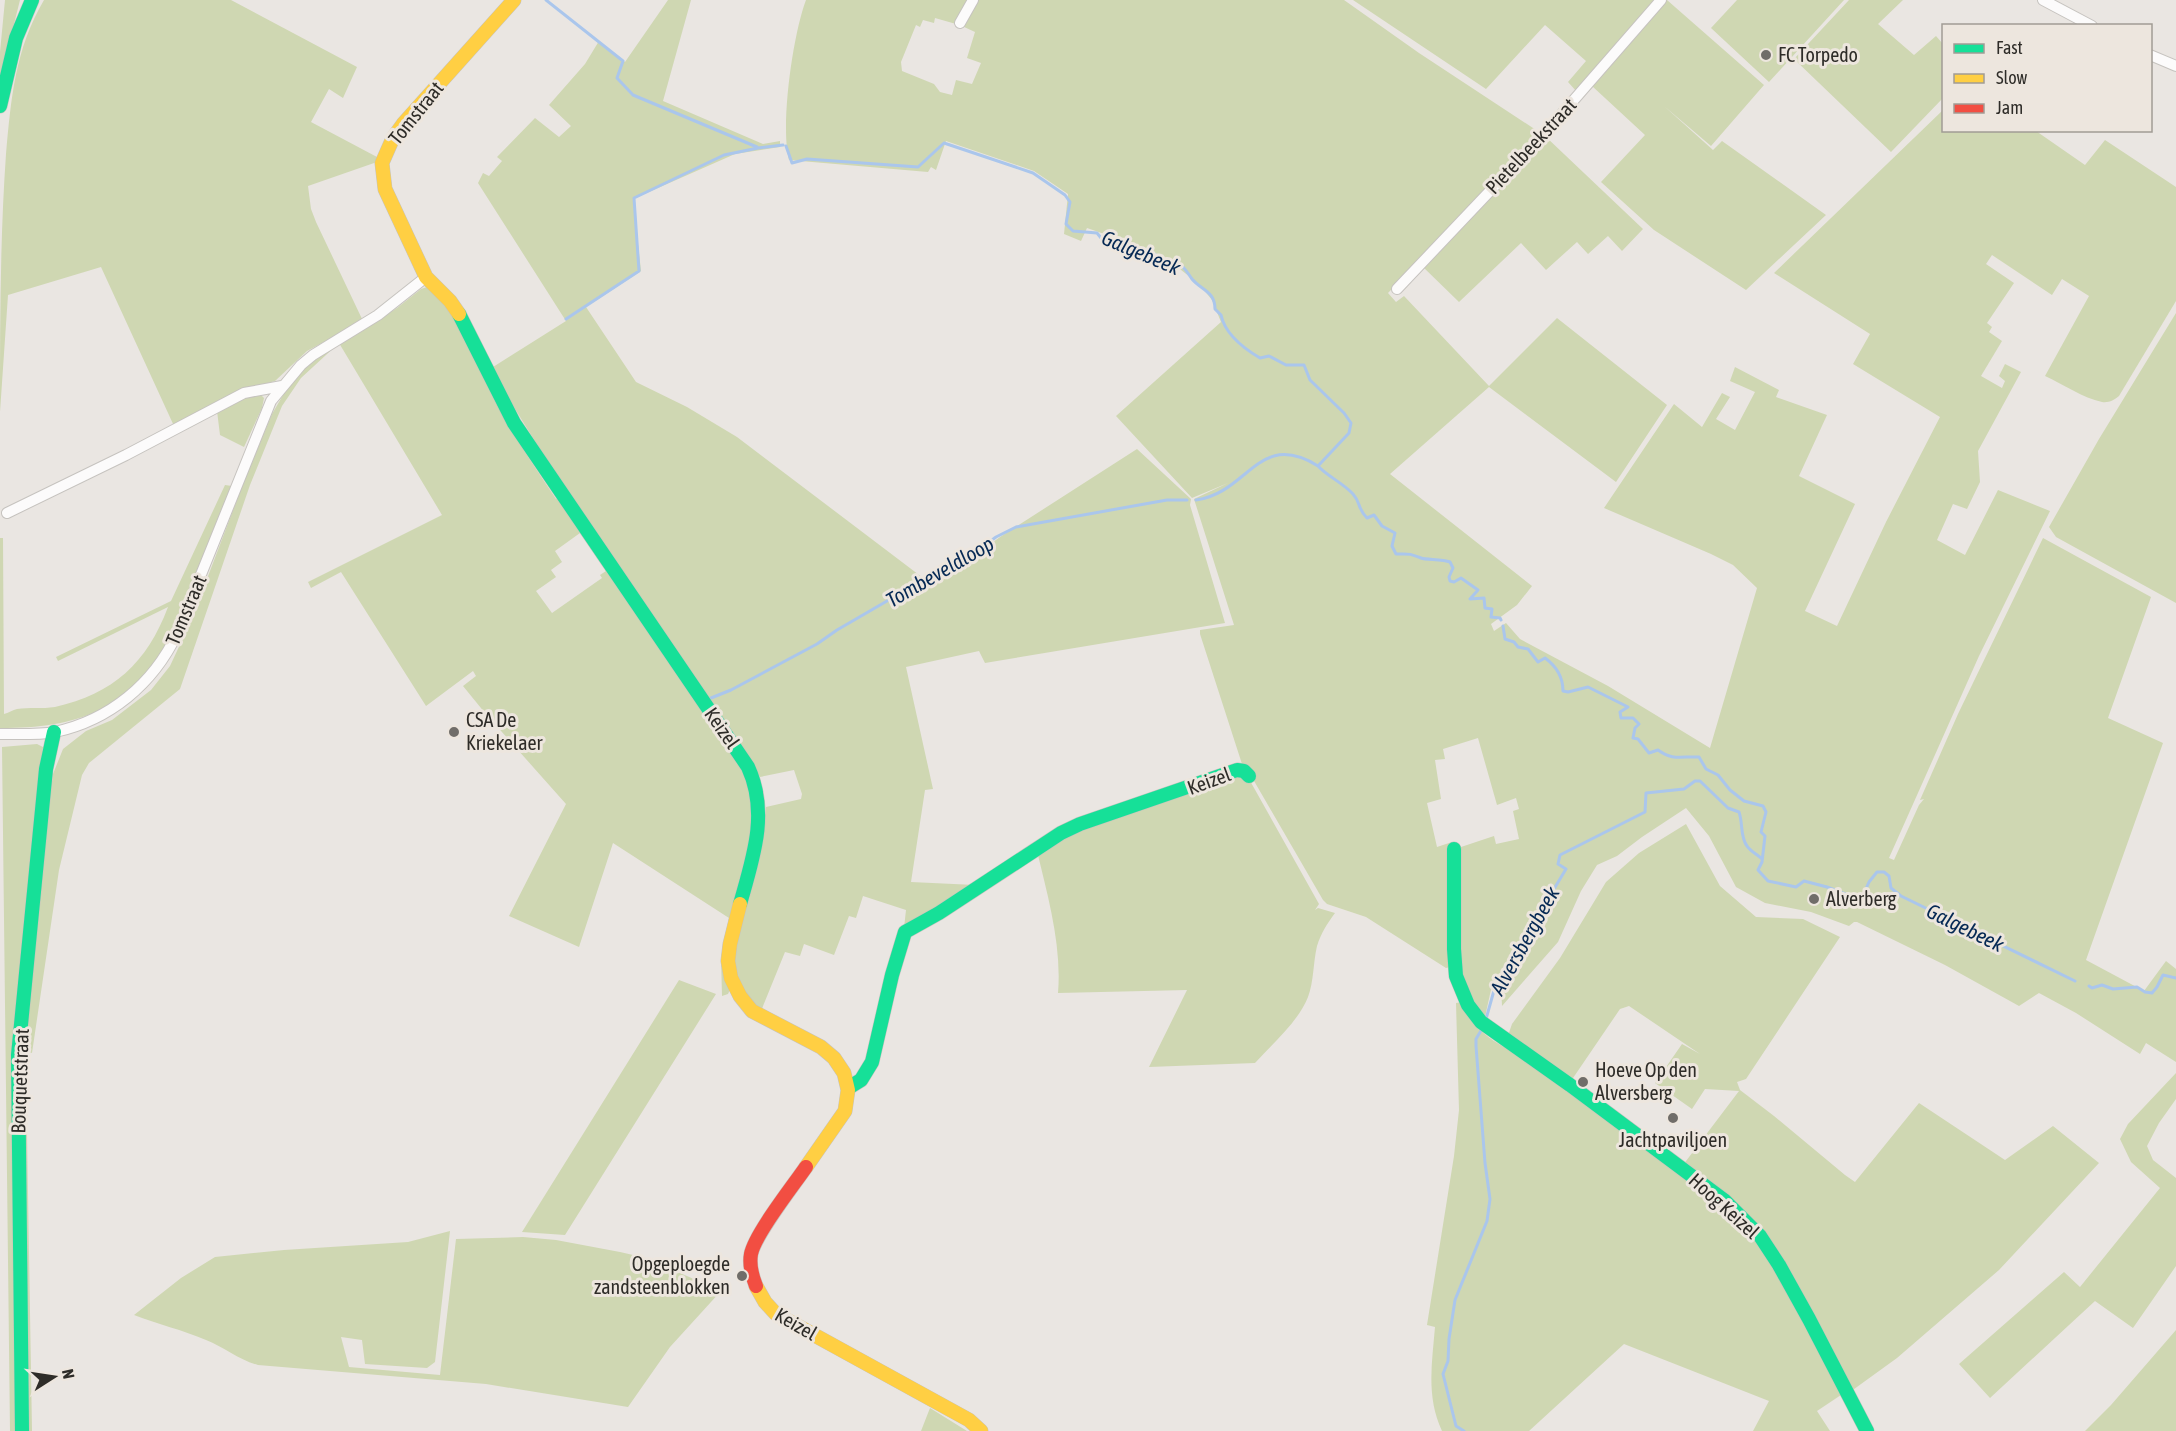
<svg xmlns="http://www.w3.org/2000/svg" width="2176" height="1431" font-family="'Asap Condensed',sans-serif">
	<rect width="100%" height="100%" fill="#eae6e2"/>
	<path fill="#cfd7b2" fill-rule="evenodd" d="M5,0H20L0,80V52Z
		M44,0H231L357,67L343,98L329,89L311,122L377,157V162L308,186L311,209L316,222L363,321L307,351L275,381L244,390L174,426L101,267L8,295L0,412C0,326 0,240 6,154C11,99 15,49 44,0Z
		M668,0H691L663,101L763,144L780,141V147L735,154L633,199L641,271L586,307L636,382L687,407L737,437L931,584L956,569L1000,537L1137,449L1191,499L1190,505L1225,623L985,663L979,651L906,667L933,789L925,790L911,882L975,885L936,911L904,928L906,910L863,896L856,918L849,916L834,955L804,944L800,956L785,952L761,1011C739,993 733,976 735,948L764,823L766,807L801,799L802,794L794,770L760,777L714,707L706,713C720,734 738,755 748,779C765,819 741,877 730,918L732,920C728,934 723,950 724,965C725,975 733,985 728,994L722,996L721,958L729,918L613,843L579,947L509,916L566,804L485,713L463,686L476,676L473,671L426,706L341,572L311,588L308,582L442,515L339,343L301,378L282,406L250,485L180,689L89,763L82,775L59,870L32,1053L23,1050L41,869L53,774L63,749L86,731L112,720L151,690L170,666L191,621L243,484L272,414L293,378L307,364L325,351L366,328L397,308L421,289L427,287C459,310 478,371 497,405C515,437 535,468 556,499L567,493L504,391L493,367L566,321L478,183L483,173L489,176L502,161L497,157L535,118L559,137L571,126L549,105L585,64L599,41L625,62ZM580,533L606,571L600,575L602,578L552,613L536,591L556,577L551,570L562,562L555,551Z
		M806,0H968L956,24L935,18L934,23L923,20L920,27L916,25L901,62L902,71L934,84L940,92L952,95L956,80L972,84L981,63L967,58L975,32L962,26L976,0H1344L1419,53L1536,130L1539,136L1388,293L1396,302L1404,296L1489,386L1557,318L1667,405L1616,482L1489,387L1390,474L1532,586L1517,605L1491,624L1494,631L1506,623L1520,639L1608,686L1710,748L1757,588L1733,565L1711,554L1604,508L1674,404L1702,427L1722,393L1730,397L1716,419L1735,430L1755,392L1730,381L1735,367L1779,390L1776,397L1827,415L1799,476L1855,504L1805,611L1837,626L1886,522L1940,417L1853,364L1870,334L1774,273L1943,110L1944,130L2036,131L2085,165L2105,140L2176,187V301L2119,396C2114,400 2109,403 2102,402C2083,398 2063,384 2045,376L2089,296L2062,279L2052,295L1992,255L1986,264L2014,283L1987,323L1992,327L1989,332L2002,341L1981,376L2002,388L2005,381L1999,376L2005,364L2021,372L1978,451L1980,482L1967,509L1953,504L1937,540L1965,555L1998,490L2050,511L1979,656L1889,858L1894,860L1919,805L1924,799L1920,800L1958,714L2043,538L2151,597L2108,718L2163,743L2086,960L2144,991L2166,961L2176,969V1062L2146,1043L2140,1054L2076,1013L2039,993L2019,1006L1945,965L1857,922H1854L1849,926L1811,912L1765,903L1736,887L1709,836L1686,808L1642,837L1617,856L1597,865L1581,891L1558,942L1502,1006L1501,985L1510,961L1492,985L1485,1017H1480L1458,968V848L1494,836L1496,844L1519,839L1513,811L1519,809L1516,798L1497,805L1478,738L1443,749L1445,759L1435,760L1441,799L1427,803L1437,847L1452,842L1450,967L1446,968L1366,917L1327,904L1323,900L1250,774L1242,764L1200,634V630L1234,625L1194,499L1228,483L1192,498L1116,416L1221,322L1212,300L1199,284L1167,259L1145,248L1087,228L1081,241L1064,234L1068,194L1034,171L946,141L936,170L931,167L928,172L789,160C780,125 793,34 806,0Z
		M1353,0H1657L1577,92L1568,82L1586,61L1545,25L1486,89Z
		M1667,0L1764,85L1711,146L1664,106L1713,150L1722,141L1826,215L1746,290L1654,230L1601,182L1645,135L1592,86Z
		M1737,0H1844L1769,82L1711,28Z
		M1849,0H1903L1878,24L1914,55L1936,36L1943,44V98L1891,152L1794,59Z
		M1545,136L1643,229L1622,251L1608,236L1588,254L1577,242L1546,270L1521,243L1459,302L1422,266Z
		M2176,313V603L2056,537L2049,527L2099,439Z
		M260,394L264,398L262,408L244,447L220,435L217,411L242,398Z
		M225,485L232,486L169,643C124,711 79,728 0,728V538H3L4,714C8,713 13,710 17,709C29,707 42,709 55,707C113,694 147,663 168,607L58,661L56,657L171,601Z
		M37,744L43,747L23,967L16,1431H10L2,747Z
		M1233,774L1249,779L1319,904L1315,910L1318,908L1335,913C1327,924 1321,933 1317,946C1313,963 1314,981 1308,997C1298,1022 1273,1043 1255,1063L1149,1067L1187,990L1058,993C1062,946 1048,897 1037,851L1071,831Z
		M1686,824L1720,886L1756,917L1803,919L1840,937L1746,1079L1737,1082L1740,1090L1774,1116L1845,1175L1855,1182L1919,1103L2005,1160L2053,1126L2099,1163L1999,1270L1897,1358L1850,1392L1781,1262L1683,1165L1739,1091L1705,1089L1692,1109L1655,1083L1682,1044L1700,1054L1629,1006L1620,1009L1571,1081L1730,1212L1756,1239L1781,1279L1841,1395L1817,1411L1830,1431H1753L1769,1401L1624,1344L1529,1431H1442C1426,1397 1432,1363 1435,1327L1427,1325L1454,1156L1459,1110L1456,1003L1462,1002C1470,1023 1484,1036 1504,1047L1512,1024L1560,958L1606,882L1639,853Z
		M679,980L716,994L565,1235L522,1232Z
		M22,1057L28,1059L27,1133L32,1431H26Z
		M2176,1073V1099L2159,1123L2147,1146L2153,1160L2176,1178V1266L2133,1328L2095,1301L1990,1398L1959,1364L2064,1272L2080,1287L2160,1188L2131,1162L2120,1139L2128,1124Z
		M450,1231L435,1362L427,1368L365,1364L362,1340L341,1337L349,1367L440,1375L456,1239L523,1237L556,1240L620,1252L646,1258L721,1291L670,1347L628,1407L486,1384L258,1365C239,1360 224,1347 206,1340C183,1330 157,1324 134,1315L181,1278L215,1257L284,1250L408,1242Z
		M2176,1330V1431H2085L2111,1405Z
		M930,1408L967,1431H921Z"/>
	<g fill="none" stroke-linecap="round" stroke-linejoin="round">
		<path stroke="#aac6ec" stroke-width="3" d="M546,0L623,61L617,78L633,95L757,147
			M786,146L792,163L807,159L918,167L944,143L1033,173L1065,195L1070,202L1066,224L1073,231L1097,233L1101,238L1111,242L1122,241L1132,247L1152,253L1176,266L1183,267C1187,271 1189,275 1192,279C1201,290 1215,291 1215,309L1221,315C1225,334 1243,348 1260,358L1269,356L1286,365H1304L1310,380L1344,413L1351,423L1349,433L1318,466C1327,476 1343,483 1353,494C1361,503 1357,508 1367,518L1374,515L1382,526L1395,533L1392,546L1396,554C1410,554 1408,553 1421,558C1426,560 1442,559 1450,562L1453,568L1449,577L1450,581L1454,582L1461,578L1478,590L1470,599L1484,598L1485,608L1492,609L1491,617L1500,618L1501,620
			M566,319L639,271L634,198L724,155L758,148L783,145
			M1196,500C1249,493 1258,429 1318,466
			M1503,626L1505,639L1514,642L1518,647L1528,649L1538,662L1545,658C1556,666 1563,677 1563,691L1568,692L1588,687L1628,707L1620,712L1621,718H1633L1639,724L1635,728L1633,738L1638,739L1649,753L1658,750C1673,761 1681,756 1699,757L1706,769L1718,775L1730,790L1744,801L1763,806L1766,812L1761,832L1765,836L1762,862L1758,870L1768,881L1796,887L1804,881L1827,887L1861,900L1869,882L1877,872H1884L1889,876L1891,888L1901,896L2075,981
			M711,698L731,690L817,644L837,630L937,572L960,564L996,537L1016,527L1167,500H1187
			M2089,986L2092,988L2102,985L2113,989L2137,987L2145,992L2152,993L2157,987L2163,975L2176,978
			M1486,1019L1495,987L1566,869L1558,864L1560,855L1645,812L1646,793L1684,789L1695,781H1700L1728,808L1739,812C1743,823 1740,837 1747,846C1750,851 1758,855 1762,859
			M1464,1431L1456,1426L1443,1374L1448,1361L1449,1339L1455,1300L1487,1221L1490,1199L1485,1163L1476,1046V1039L1482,1029"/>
		<defs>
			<path id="street" d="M2043,0L2092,26
				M960,23L973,0
				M2150,55L2176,66
				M1397,289L1545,133L1661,0
				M7,513L126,455L244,393L282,386
				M0,734C18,734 38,735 55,732C110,720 153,684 177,634L271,401L301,365L313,355L378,315L426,277"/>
			<path id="fast" d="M0,106L16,38L32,0
				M459,314L514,423L748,767C769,813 753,858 740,904
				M1454,849V949L1456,976L1468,1005L1481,1022L1570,1085L1724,1200L1760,1236L1779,1265L1809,1319L1867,1431
				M848,1088L861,1080L872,1062L892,975L905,932L939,913L1061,833L1080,824L1237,770L1244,771L1249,776
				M22,1431L18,1055L46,769L54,732"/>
			<path id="slow" d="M459,314L450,301L426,277L385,189L382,163L393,138L403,124L514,0
				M740,904L730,944L728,961L731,978L740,996L752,1011L821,1047L834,1058L844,1073L848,1090L845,1111L806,1167
				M756,1286L765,1302L776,1314L969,1420L981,1431"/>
			<path id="jam" d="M756,1286C752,1276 749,1265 751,1254C755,1234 793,1186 806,1167"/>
		</defs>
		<use href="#street" stroke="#c6c3bf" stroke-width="12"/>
		<use href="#fast" stroke="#c6c3bf" stroke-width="15"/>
		<use href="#slow" stroke="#c6c3bf" stroke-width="15"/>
		<use href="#jam" stroke="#c6c3bf" stroke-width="15"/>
		<use href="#street" stroke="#fcfbfb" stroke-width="10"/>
		<use href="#fast" stroke="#16e098" stroke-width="14"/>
		<use href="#slow" stroke="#ffcf43" stroke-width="14"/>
		<use href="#jam" stroke="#f24e42" stroke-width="14"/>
	</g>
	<g fill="#706d69" stroke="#ede6de" stroke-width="2">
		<circle cx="1766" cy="55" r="6"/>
		<circle cx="454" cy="732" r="6"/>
		<circle cx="1814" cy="899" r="6"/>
		<circle cx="1583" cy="1082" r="6"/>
		<circle cx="1673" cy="1118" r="6"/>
		<circle cx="742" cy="1276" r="6"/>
	</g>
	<g text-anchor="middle" stroke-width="6" stroke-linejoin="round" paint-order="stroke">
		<g font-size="20" fill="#2e2c28" stroke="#ede6de" text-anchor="start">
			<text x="1778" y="62">FC Torpedo</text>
			<text x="466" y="727">CSA De<tspan x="466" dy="23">Kriekelaer</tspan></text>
			<text x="1826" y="906">Alverberg</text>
			<text x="1595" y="1077">Hoeve Op den<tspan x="1595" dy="23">Alversberg</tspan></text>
			<text x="1673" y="1147" text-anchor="middle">Jachtpaviljoen</text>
			<text x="730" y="1271" text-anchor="end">Opgeploegde<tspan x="730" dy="23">zandsteenblokken</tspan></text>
		</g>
		<g font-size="20" fill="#2e2c28" stroke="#ede6de">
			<text transform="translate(416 113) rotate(-51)" y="7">Tomstraat</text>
			<text transform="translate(1531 146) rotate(-47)" y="7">Pietelbeekstraat</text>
			<text transform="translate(186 610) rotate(-67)" y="7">Tomstraat</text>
			<text transform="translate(722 728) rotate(55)" y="7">Keizel</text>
			<text transform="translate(1209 781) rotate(-20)" y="7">Keizel</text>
			<text transform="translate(20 1081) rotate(-88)" y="7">Bouquetstraat</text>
			<text transform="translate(1724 1206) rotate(42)" y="7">Hoog Keizel</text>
			<text transform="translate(796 1324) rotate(30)" y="7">Keizel</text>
		</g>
		<g font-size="21" font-style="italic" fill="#062954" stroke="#ede6de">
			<text transform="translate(1141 253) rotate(23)" y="7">Galgebeek</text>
			<text transform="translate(940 572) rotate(-30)" y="7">Tombeveldloop</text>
			<text transform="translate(1965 928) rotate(26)" y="7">Galgebeek</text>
			<text transform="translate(1525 941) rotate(-61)" y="7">Alversbergbeek</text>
		</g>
	</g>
	<rect x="1942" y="24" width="210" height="108" fill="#ede6de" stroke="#a19c95" stroke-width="1.5"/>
	<rect x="1954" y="44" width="30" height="9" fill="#16e098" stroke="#a19c95" stroke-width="1.5"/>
	<text x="1996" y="54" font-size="18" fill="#2e2c28">Fast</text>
	<rect x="1954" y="74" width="30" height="9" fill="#ffcf43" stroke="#a19c95" stroke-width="1.5"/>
	<text x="1996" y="84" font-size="18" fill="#2e2c28">Slow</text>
	<rect x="1954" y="104" width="30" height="9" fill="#f24e42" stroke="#a19c95" stroke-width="1.5"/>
	<text x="1996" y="114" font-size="18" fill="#2e2c28">Jam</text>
	<g transform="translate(54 1377) rotate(78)" stroke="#ede6de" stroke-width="4.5" paint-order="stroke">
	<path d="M0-4.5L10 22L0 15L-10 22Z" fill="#2e2c28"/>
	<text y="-9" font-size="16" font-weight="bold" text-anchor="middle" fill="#2e2c28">N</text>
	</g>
</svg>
